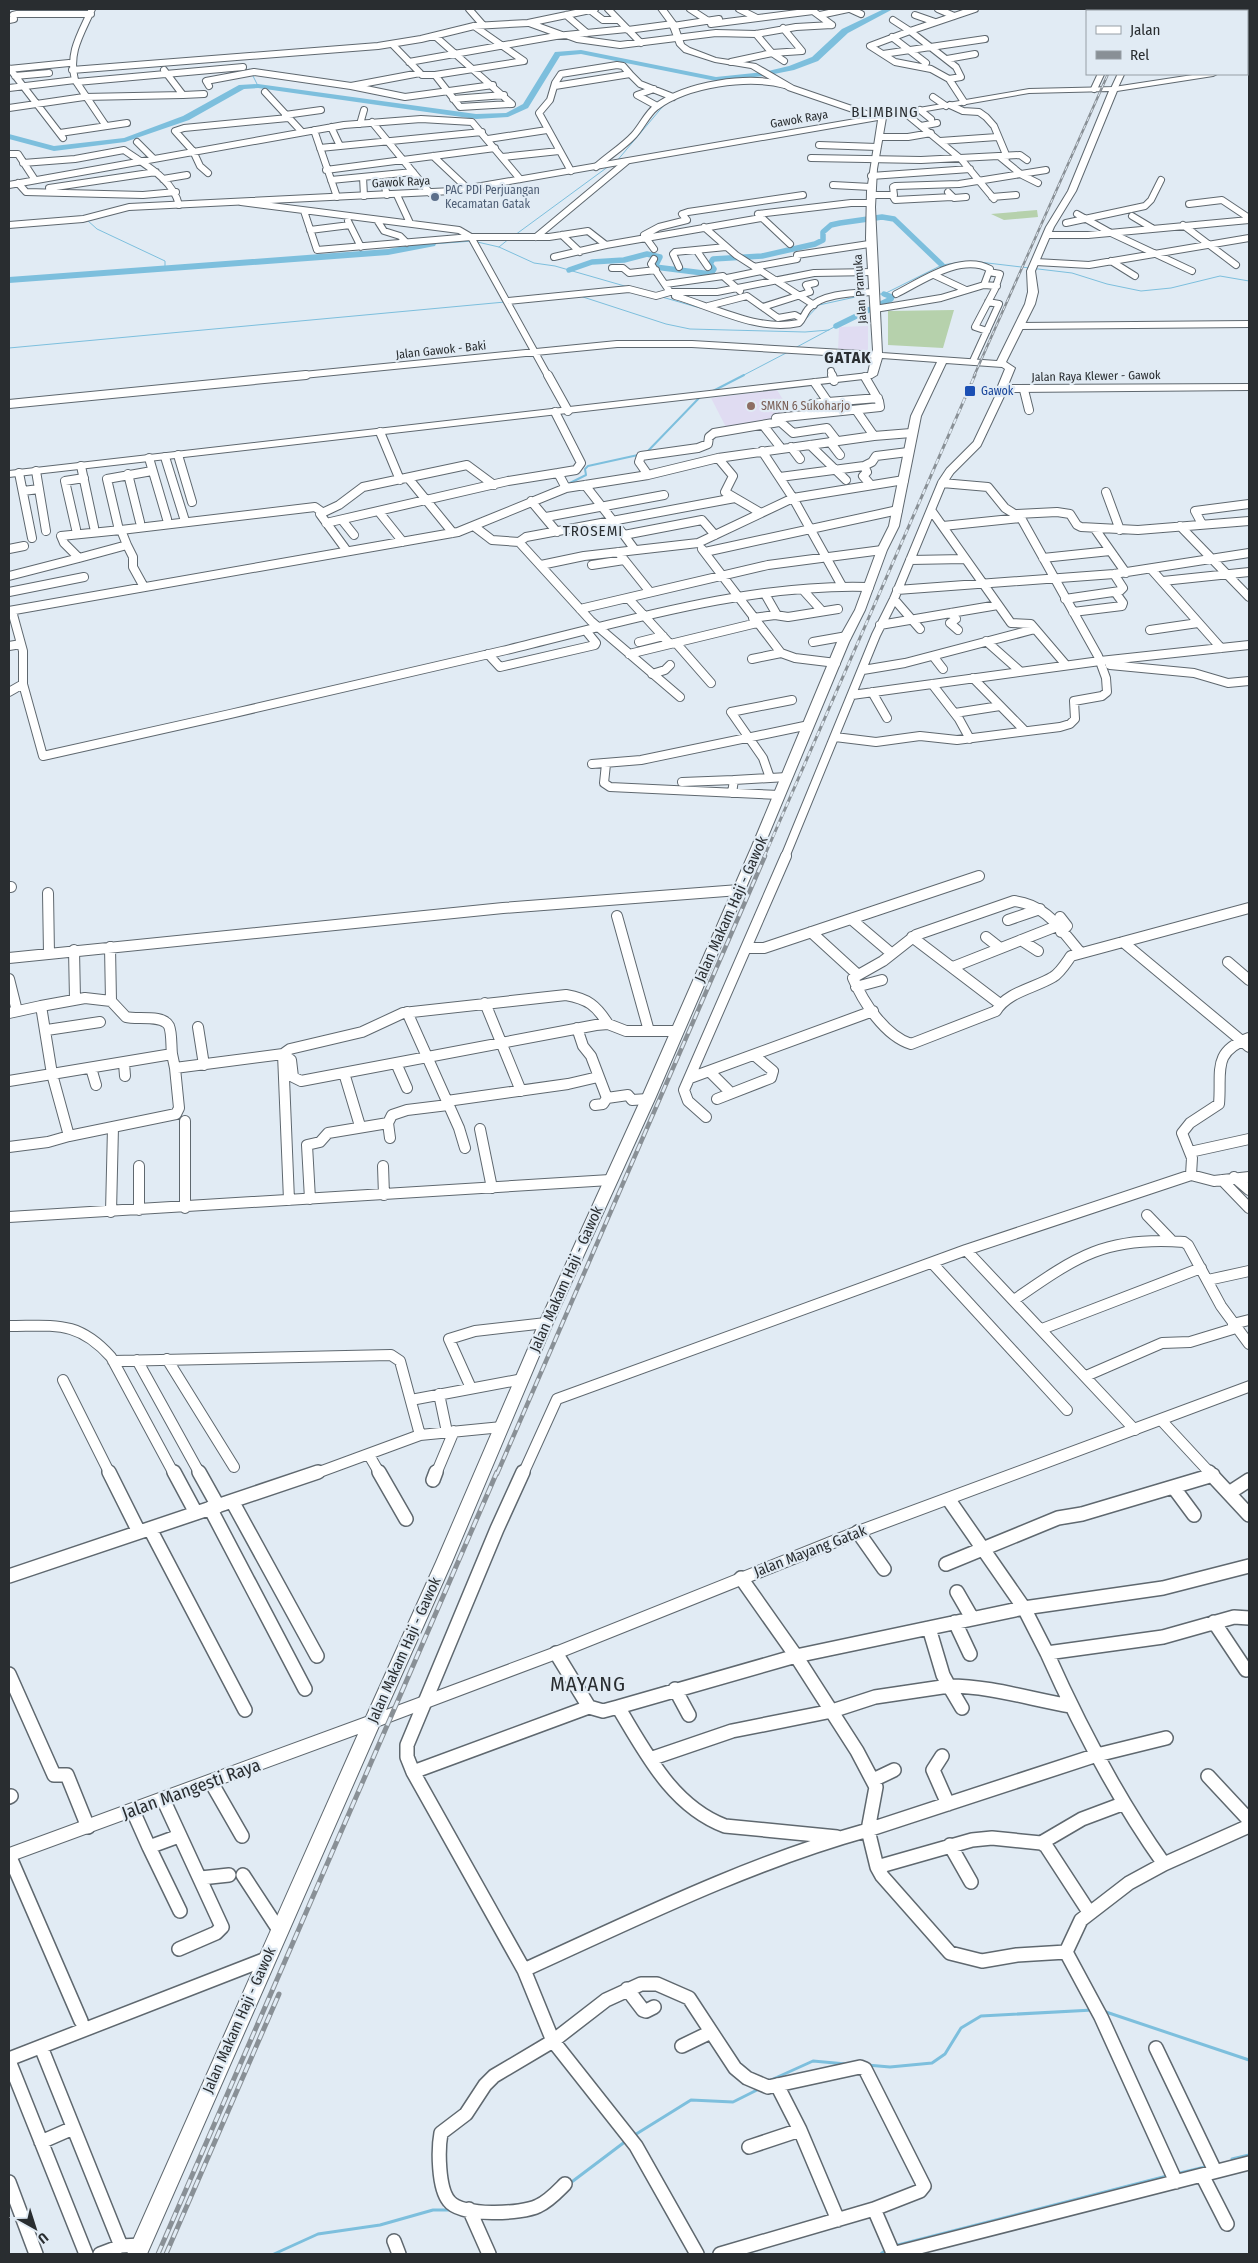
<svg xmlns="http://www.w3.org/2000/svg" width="1258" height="2263" font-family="'Fira Sans Condensed',sans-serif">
	<rect width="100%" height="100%" fill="#e1ebf4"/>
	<path fill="#e0dcf2" d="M868,326V352L838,351L839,327Z
		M777,390L792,414L772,417L773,422L728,431L711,398Z"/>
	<path fill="#b6d1ac" d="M1037,210L1038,217L1004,220L991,214Z
		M954,310L943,348L888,345V311Z"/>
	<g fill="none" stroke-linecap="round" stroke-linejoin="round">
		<path stroke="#7dbfdd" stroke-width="1" d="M249,69L248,72L252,74L258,86
			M616,162L664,105
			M87,220L97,229L165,261V268
			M515,235L609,166
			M432,244L473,241L499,247L534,263L555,266L628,287
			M499,247L510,238
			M979,262L1072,273L1107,284L1141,291L1171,288L1220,276L1249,281
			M878,294H884L942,265L963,262
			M580,296L666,324L690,329L805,332L829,330
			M662,297L700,308
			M802,323L819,305L860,296
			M783,328L797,326
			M9,348L505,302
			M795,348L836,326
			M742,376L788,352"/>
		<path stroke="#7dbfdd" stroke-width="2" d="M711,392L744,375
			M646,453L701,396
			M568,484L586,475L585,469L588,466L638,455"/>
		<path stroke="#7dbfdd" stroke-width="3" d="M1103,2011L1249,2060
			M867,2065L890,2067L932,2063L945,2054L961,2028L981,2016L1093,2010
			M771,2080L813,2061L846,2064
			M633,2136L691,2100L733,2102L761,2088
			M1232,2159L1249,2155
			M1180,2173L1205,2167
			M569,2184L626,2141
			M894,2246L1167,2176
			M274,2254L318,2234L380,2225L433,2210H453
			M881,2254L887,2249"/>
		<path stroke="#7dbfdd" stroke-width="5.5" d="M569,270L592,262L624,260L647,254L660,257L655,267L711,274L714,269L710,264L713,259L762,256L815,244L823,240V232L831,225L840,223L882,217L894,219L942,265
			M836,326L891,299L892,297L884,294"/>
		<path fill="#7dbfdd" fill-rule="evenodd" d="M884,9H893L848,33L818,61L794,70L764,76L716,81L581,54L560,56L528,108L508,117L476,119L258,88L244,89L189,120L125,142L54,151L9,139V134L54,146L124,138L183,116L239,85L258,84L476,114L506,113L523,104L555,52L581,50L716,77L764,72L789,66L812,57L842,29Z
			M432,241L436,244L435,246L388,255L9,283V277L388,249Z"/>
		<defs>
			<path id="street-far3" d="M469,9L483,25
				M608,9L641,43
				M690,9L710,22
				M739,9L757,18
				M850,9L861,14
				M938,9L954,16
				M590,10L603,20H618
				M1128,11L1129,9
				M1148,11L1149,9
				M566,15L587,33
				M820,15L848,9
				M915,15L935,22
				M9,20L14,19L13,15L17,14H91
				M893,20L910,31
				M1247,21L1249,20
				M529,23L562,35
				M711,24L813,11L832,25
				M673,26L719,19
				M628,30L673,24
				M910,31L870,46L895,62L931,69L949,79
				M756,34L772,53L784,61
				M566,35L577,39L620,45L716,33L756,34L796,27L832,25
				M892,37L926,63
				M392,44L422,75H435L460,107L512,104L435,36
				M883,54L985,39
				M947,59L975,54
				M409,62L556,36L627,29
				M731,62L772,53L802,51L783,28
				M9,69L69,63
				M10,69L63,138
				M72,70L378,46L421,39L474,26L528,23L595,9
				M164,70L183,95L204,94
				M420,73L351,86L405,97L493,85
				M435,75L524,61L474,26
				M15,76L49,73
				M75,80L106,126
				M77,82L243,67
				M209,86L206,81L254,72L351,86
				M555,86L630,74L640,84L673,97
				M9,88L75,80C68,52 81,34 92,9
				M654,89L637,95L657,106
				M1094,89L1101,74
				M1114,89L1121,74
				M265,92L302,132
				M933,97L946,106
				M453,99L504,95
				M964,102L949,79L961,77L956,67L910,31L975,9
				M950,105L963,111L979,112L986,117L994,126L1007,157
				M9,108L84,97L183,95
				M920,110L931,119
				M905,113L961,159L994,199
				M285,115L321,110
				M372,122L430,193
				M360,124L364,110
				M921,126L937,123
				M331,127L340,146
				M314,130L337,197
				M60,133L127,123
				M879,137H908L931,133
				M488,139L547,130
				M940,141L997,137
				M137,142L153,158
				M819,145L877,147
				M320,148L482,132
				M9,154H18L35,180
				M433,156L467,188
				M502,157L559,151
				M1000,157L1022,175L1038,183
				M811,158L921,160L1020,155L1027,160
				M23,163L75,159L124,150C145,165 173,179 179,205
				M596,167C608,156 623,147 634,135C642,126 647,114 656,107C687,84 748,75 785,85
				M326,170L495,148
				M571,171L539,113L550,100L555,83L561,74L617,65L623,66L630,74
				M208,173L200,166L193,151L175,131L184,128L288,118
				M871,176L970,169
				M363,177L364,196
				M163,179L187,175
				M331,180L413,172
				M18,183L26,192L143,195L176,192
				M384,184L387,195
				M9,185L344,125L421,119L472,122L520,179
				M833,185L871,187
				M49,188L156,172
				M948,192L954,198L966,197
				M397,195L410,223
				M870,195H894L893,187L895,186L959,184L1046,170
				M892,195L895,200L952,197
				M992,197L1016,195
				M241,202L459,230L471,237H549L588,231L606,245
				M1189,204L1222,200L1249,218
				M304,211L317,250L471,237L548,376
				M758,214L851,203H870
				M758,214L790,244
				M1077,214L1111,233L1192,271
				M1132,216L1152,228
				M377,220L384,231L400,236L407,243
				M348,221L361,247
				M1066,223L1145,206L1151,200L1161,180
				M1183,225L1236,265
				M704,227L736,255L814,305
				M310,230L350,225
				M562,235L580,252
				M644,235L659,227L687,220L682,214L688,212L803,195
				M1049,235H1088L1249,220
				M536,237L626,162
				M646,238L654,249
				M697,251L708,267
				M554,257L606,245L761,218
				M654,259L651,264L670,292H717L814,273L873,272
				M1111,261L1135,276
				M1036,262L1089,265L1249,238
				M679,267L673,254L675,252L726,247
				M754,267L797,259V255L869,244
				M612,268H623L629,273L656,270
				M934,275L966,290
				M727,278L761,271
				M666,284L723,276L740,291
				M896,294C922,281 961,253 990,269L984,285
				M675,296C714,307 757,332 799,323C803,319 804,314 808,309C821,293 855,293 874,292
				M507,301L629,289L656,296L670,292
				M708,306L747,296L778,318L795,315L802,319
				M763,307L810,292L806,285L815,283
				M875,309L941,298L984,285L997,286
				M1020,326L1249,324
				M987,331L975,327L995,289L1000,274L989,272
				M973,361L999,304L988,302
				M831,371L832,376
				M293,376L617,344H692L877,355"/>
			<path id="street-far2" d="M548,375L568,411
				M832,375L834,381
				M815,383L828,402L878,398
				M1024,390L1029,410
				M9,404L306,375
				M812,404L828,402
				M555,412L581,463L576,470L558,473
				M763,425L781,448
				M380,432L400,480
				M874,436L911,433
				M837,441L827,428L793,433L776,418L880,407L879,401L865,377
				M830,442L840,455
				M810,445L846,480
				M791,447L800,459
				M762,451L793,498L842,586
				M178,455L192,502
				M165,457L185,521
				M149,458L167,519
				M718,458L733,476L725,492L761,513
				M81,466L94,527
				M864,466L867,472L863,476L870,484
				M19,473L32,538
				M128,474L140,522
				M648,475L639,462L641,456L698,448L708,444L709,437L714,433L779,422
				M780,477L864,466L872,462L876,456L908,452
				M409,479L453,533
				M585,485L624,535
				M39,489L46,531
				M23,491L39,489L36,471
				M1106,492L1120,530
				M531,501L557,532
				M931,510L1011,623L1031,624L1066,665
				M379,512L403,542
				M1017,514L1057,512L1070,514L1077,525L1081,527L1138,530L1249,521
				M546,517L664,495
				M342,520L354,535
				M326,523L508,481L558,473L566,488
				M1202,524L1195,511L1249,504
				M943,526L1021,518
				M1180,526L1249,597
				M475,527L492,540L519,542L591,621L680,697
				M76,529L65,481L84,478
				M1095,529L1126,573
				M119,530L107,479L152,471
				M121,530L315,507L322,512
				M121,530L127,545L79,558L64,543L61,536Z
				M519,542L526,537L735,498
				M127,545L133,557V567L144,587
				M9,549L24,546
				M702,549L781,653L795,658L836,663
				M635,550L624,535L702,520L715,535
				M347,551L320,514L339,505L363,487L467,465L494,485
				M618,552L650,592
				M705,552L898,510
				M1043,558L1110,551
				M910,560L965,559
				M541,565L584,556L698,543L793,498L904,480
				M592,565L624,560
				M1151,569L1221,648
				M9,576L79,558
				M1163,581L1249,572
				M803,590L822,611
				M897,590L1114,574L1249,553
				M9,592L84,577
				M765,594L777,615
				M628,598L670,644
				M894,599L920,629
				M1065,599L1120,591L1123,588L1114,574
				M580,609L768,565L882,550
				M9,611L458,532L566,488L648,475L718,458L874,436L856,410
				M12,611L23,651V684L43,756C196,722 350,687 502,651C619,623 749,583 869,587
				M1073,612L1122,606L1123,603L1115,592
				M951,613L956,619L950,623L958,630
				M753,618L775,615L788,617L838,609
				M880,625L998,605
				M1150,630L1198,623
				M986,641L1021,672
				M639,642L663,636
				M813,642L847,636
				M676,643L711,683
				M9,646L21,644
				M488,654L500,667L595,645L596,643L587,632
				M629,654L757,623
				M933,656L943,669
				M752,659L781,653
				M1110,665L1194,673L1228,683L1249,681
				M863,670L905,663L1035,629
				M652,674L665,670L670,665
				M973,678L1025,731
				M932,684L959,719L970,739
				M9,692L23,684
				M872,692L887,718
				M852,695L1100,661L1249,645
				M955,713L1000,706
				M835,737L876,742L920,736L957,740L1060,727L1070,724L1075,719L1074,701L1102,696L1107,692L1106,678L1098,656L1021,518L1005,508L988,487L942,483
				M592,764L641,760L809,725
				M606,764L604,783L610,787L779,795
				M770,778L763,758L731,712L792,700
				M682,782L734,780
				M732,793L734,780L787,777
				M785,857L876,635L894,599L942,483L950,471L977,444L1004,387"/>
			<path id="street-far1" d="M9,887H11
				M48,893L49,954
				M617,916L649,1031
				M1060,917L1067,926L1061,932
				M851,919L891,953
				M1008,920L1040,909
				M811,932L857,974
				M912,937L1000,1004
				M986,937L1000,948
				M1021,940L1038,951
				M1123,942L1249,1047
				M110,947L111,1001L126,1017C136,1020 163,1014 169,1026C172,1033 171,1046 172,1054
				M747,948H764L979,876
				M74,950L75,999
				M1080,952C1060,929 1047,905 1014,901L916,935L883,961L853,978C863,1002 885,1036 911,1044L996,1011C1007,992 1035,988 1053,977C1060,973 1066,963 1071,956L1249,908
				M9,958L503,908L739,890
				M1228,962L1249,980
				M953,967L1057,926
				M9,979L17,1011
				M856,987L882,980
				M485,1003L521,1091
				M41,1006L85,998L111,1001
				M407,1012L459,1128L465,1148
				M9,1013L41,1006L52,1074L172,1054L175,1068L283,1054L291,1060L293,1077L301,1081L596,1025L608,1024L626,1031H678
				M198,1027L204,1065
				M577,1028L583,1046L591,1056L607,1098L628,1095L632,1100L648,1099
				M47,1030L100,1022
				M124,1063L125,1076
				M396,1063L407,1088
				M91,1068L96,1085
				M710,1072L731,1093
				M344,1073L360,1126
				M690,1078L873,1011
				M9,1081L52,1074L69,1136L48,1142L9,1147
				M717,1099L771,1078L773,1071L754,1055
				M447,1101L568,1084L598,1077
				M595,1105L603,1104L607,1098
				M706,1117L688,1101L684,1090L786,856
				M185,1121V1208
				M480,1129L492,1188
				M69,1136L176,1114L179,1108L175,1068
				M390,1138L388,1123L392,1115L407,1110L448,1105
				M1190,1152L1249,1139
				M139,1166V1210
				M383,1166L384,1195
				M1191,1175L1192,1158L1182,1133L1190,1123L1219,1104C1222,1072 1211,1052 1249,1038
				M1234,1177L1249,1190
				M1222,1180L1249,1208
				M310,1199L307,1145L320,1142L328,1133L388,1123
				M289,1200L283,1054L290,1049L362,1032L403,1013L566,995C588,999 596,1005 608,1024
				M111,1212L113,1127
				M1147,1215L1172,1241
				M9,1217L610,1180
				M933,1264L1067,1410
				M1208,1280L1249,1271
				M1014,1300C1076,1257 1105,1236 1184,1242L1188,1245L1221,1306L1249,1344
				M1233,1324L1249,1320
				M9,1326C55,1326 78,1320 111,1357L174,1474
				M1042,1329L1201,1268
				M167,1359L234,1467
				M137,1360L200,1474
				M113,1361L391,1355L400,1361L420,1435L314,1474
				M1086,1376L1162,1343L1190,1342L1236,1328
				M63,1380L110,1474
				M471,1388L449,1339L475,1331L546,1323
				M439,1394L447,1432
				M411,1400L523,1379
				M1161,1420L1211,1474
				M1135,1430L966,1250L1191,1175L1214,1181L1249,1177
				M420,1435L502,1427
				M369,1455L380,1474
				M436,1474L454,1431
				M523,1474L557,1399L966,1250"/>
			<path id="street" d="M109,1472L139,1532
				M174,1472L196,1513
				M199,1472L218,1506
				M379,1472L406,1519
				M523,1472L497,1529L407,1745V1757L413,1772L524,1970L553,2041L636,2146L697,2254
				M1209,1472L1249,1515
				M433,1480L436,1472
				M1174,1488L1194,1515
				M1229,1493L1249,1480
				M949,1500L1024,1608L1047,1653L1163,1637L1234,1617L1249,1618
				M232,1501L317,1656
				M210,1508L305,1689
				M150,1529L245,1710
				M858,1532L884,1569
				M946,1564L1058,1518L1082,1514L1213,1475
				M9,1576L318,1472
				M741,1578L796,1656L618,1707C646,1753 672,1806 725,1826L837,1837
				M957,1592L972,1618
				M955,1622L970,1654
				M1214,1622L1246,1670
				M929,1628L943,1675L949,1686C990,1686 1030,1699 1071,1706
				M556,1653L589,1707L603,1711L618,1707
				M1047,1653C1080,1727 1117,1798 1164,1864
				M9,1674L54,1775H67L88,1827
				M675,1689L689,1715
				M1166,1738L1097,1755L868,1830L876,1787L857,1751L796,1656L1024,1608L1163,1588L1249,1566
				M942,1756L933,1770L948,1804
				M650,1759L732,1731L832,1711L875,1697L949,1686L962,1708
				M413,1772L589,1707
				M1208,1776L1249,1820
				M873,1780L894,1770
				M211,1782L242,1836
				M9,1797L11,1796
				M163,1799L222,1927L216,1933L179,1949
				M133,1811L149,1847L179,1836
				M1041,1843L1082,1819L1122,1804
				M950,1845L971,1882
				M149,1847L180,1911
				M9,1855L81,2021
				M877,1867L972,1840L992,1838L1041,1843L1046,1846L1089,1912
				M243,1875L279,1930
				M201,1878L229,1875
				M524,1970C636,1919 749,1863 868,1830L877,1867L882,1876L950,1953L982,1961L1017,1955L1066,1952
				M627,1989L643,2010L646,2011L654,2007
				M682,2046L711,2032
				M41,2047L121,2246
				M1156,2048L1215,2171
				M9,2059L266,1959
				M9,2061L86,2254
				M777,2085L800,2130L838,2220
				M41,2142L73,2128
				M749,2147L800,2130
				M1202,2175L1227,2224
				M9,2182L36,2254
				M1176,2182L1101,2017L1066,1952L1081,1920L1129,1883L1164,1864L1249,1826
				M565,2184C557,2192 549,2201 538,2206C522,2214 461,2217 449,2201C438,2188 438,2149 441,2133L466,2114L485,2085L494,2076L553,2041L606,2000L641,1984H657L689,1998L735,2068L747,2078L768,2087L860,2067L865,2069L924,2186L920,2191L874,2209
				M469,2209L489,2254
				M394,2241L399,2254
				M100,2254L121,2246L141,2245
				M720,2254L874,2209L893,2253
				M892,2254L1249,2163"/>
			<path id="secondary" d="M658,9H666L677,24L684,44L690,48L716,58L756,64L794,86L878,115L1029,89L1114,87L1199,74H1217L1213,76L1117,91L1076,191L1054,227L1035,271L1038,292L1035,304L1006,362L1015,368L1008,385L1249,384V390L1014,392L998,386L1005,369L1002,367L946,363L921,416L899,526L887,550L865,610L849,642L764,846L655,1099L553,1323L452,1562L386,1710L550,1649L852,1528L1249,1381V1392L864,1536L562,1657L379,1726L147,2254H127L358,1734L9,1862V1848L366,1717L436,1562L539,1323L641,1099L752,846L837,642L855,610L877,550L889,526L911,416L937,362L882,358L877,375L872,378L9,477V471L868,373L873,350L866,238L867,191L878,120L452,194L129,210L83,222L9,228V222L83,216L129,204L452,188L867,117L788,90L751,68L715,62L684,52L677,45L669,24ZM1109,91L1068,191L1046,227L1027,271L1028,292L1025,304L997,361L882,353L875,207L877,169L886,118L1029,93Z
				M1247,66H1249V71H1247Z"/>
		</defs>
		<use href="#street-far3" stroke="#5f686f" stroke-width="8"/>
		<use href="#street-far2" stroke="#5f686f" stroke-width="10"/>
		<use href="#street-far1" stroke="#5f686f" stroke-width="12"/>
		<use href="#street" stroke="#5f686f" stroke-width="16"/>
		<use href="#secondary" stroke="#5f686f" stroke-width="2"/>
		<use href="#street-far3" stroke="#fff" stroke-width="6"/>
		<use href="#street-far2" stroke="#fff" stroke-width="8"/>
		<use href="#street-far1" stroke="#fff" stroke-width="10"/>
		<use href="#street" stroke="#fff" stroke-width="13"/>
		<use href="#secondary" fill="#fff" fill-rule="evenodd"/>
		<defs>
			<path id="rail-far3" d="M1139,11L1140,9
				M974,376L1108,74"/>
			<path id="rail-far2" d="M764,857L975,375"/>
			<path id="rail-far1" d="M497,1474L765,856"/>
			<path id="rail" d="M158,2254L497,1472
				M166,2254L279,1994"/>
		</defs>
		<use href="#rail-far3" stroke="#899096" stroke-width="2.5"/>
		<use href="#rail-far2" stroke="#899096" stroke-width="3"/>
		<use href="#rail-far1" stroke="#899096" stroke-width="4.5"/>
		<use href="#rail" stroke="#899096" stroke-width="5"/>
		<use href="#rail-far3" stroke="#e1ebf4" stroke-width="1" stroke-dasharray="4.5" stroke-linecap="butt"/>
		<use href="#rail-far2" stroke="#e1ebf4" stroke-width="2" stroke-dasharray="5.5" stroke-linecap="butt"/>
		<use href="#rail-far1" stroke="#e1ebf4" stroke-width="2.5" stroke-dasharray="8" stroke-linecap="butt"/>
		<use href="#rail" stroke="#e1ebf4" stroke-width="3" stroke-dasharray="9" stroke-linecap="butt"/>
	</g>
	<circle fill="#5c6f8a" stroke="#e1ebf4" stroke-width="2" cx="435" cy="197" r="5"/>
	<rect fill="#1a4fb4" stroke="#e1ebf4" stroke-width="2" x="964" y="385" width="12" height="12" rx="2.5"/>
	<circle fill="#8d6e63" stroke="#e1ebf4" stroke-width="2" cx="751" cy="406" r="5"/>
	<g text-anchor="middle" stroke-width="4.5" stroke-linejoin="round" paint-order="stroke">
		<g font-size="12" fill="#292d30" stroke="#e1ebf4">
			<text transform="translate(799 119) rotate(-10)" y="4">Gawok Raya</text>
			<text transform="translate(401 182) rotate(-3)" y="4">Gawok Raya</text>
			<text transform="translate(860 289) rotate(-94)" y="4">Jalan Pramuka</text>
			<text transform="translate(441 350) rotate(-6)" y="4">Jalan Gawok - Baki</text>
			<text transform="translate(1096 376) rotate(-1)" y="4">Jalan Raya Klewer - Gawok</text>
		</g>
		<g font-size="12" fill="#4e5e75" stroke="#e1ebf4" text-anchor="start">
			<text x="445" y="194">PAC PDI Perjuangan<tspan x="445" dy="14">Kecamatan Gatak</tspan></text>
		</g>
		<g font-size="12" fill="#164399" stroke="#e1ebf4" text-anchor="start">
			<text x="981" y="395">Gawok</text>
		</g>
		<g font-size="12" fill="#785e54" stroke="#e1ebf4" text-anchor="start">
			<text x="761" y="410">SMKN 6 Sukoharjo</text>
		</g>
		<g font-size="15" letter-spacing="1" fill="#292d30" stroke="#e1ebf4">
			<text x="885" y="117">BLIMBING</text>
			<text x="593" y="536">TROSEMI</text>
		</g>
		<g font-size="15" fill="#292d30" stroke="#e1ebf4">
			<text transform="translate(731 909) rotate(-66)" y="5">Jalan Makam Haji - Gawok</text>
			<text transform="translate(566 1279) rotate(-66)" y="5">Jalan Makam Haji - Gawok</text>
			<text transform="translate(810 1551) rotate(-21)" y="5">Jalan Mayang Gatak</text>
			<text transform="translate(404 1650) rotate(-66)" y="5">Jalan Makam Haji - Gawok</text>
			<text transform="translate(239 2020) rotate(-66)" y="5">Jalan Makam Haji - Gawok</text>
		</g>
		<g font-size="16" font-weight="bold" letter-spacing="1" fill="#292d30" stroke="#e1ebf4">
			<text x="848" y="363">GATAK</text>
		</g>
		<g font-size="18" fill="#292d30" stroke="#e1ebf4">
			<text transform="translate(191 1789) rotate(-20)" y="6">Jalan Mangesti Raya</text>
		</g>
		<g font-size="21" letter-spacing="1" fill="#292d30" stroke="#e1ebf4">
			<text x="588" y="1691">MAYANG</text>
		</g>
	</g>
	<rect width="1258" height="2263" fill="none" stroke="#292d30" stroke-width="20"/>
	<rect x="1086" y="10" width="162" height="65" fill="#e1ebf4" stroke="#979fa6"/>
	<rect x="1096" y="26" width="25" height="8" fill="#ffffff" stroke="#979fa6"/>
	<text x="1130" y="35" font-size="15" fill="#292d30">Jalan</text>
	<rect x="1096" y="51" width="25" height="8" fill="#899096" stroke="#979fa6"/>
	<text x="1130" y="60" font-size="15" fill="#292d30">Rel</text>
	<g transform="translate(35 2228) rotate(141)" stroke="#e1ebf4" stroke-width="4" paint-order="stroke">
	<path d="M0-4L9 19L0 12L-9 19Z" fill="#292d30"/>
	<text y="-8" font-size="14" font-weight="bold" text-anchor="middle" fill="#292d30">U</text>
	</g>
</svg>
